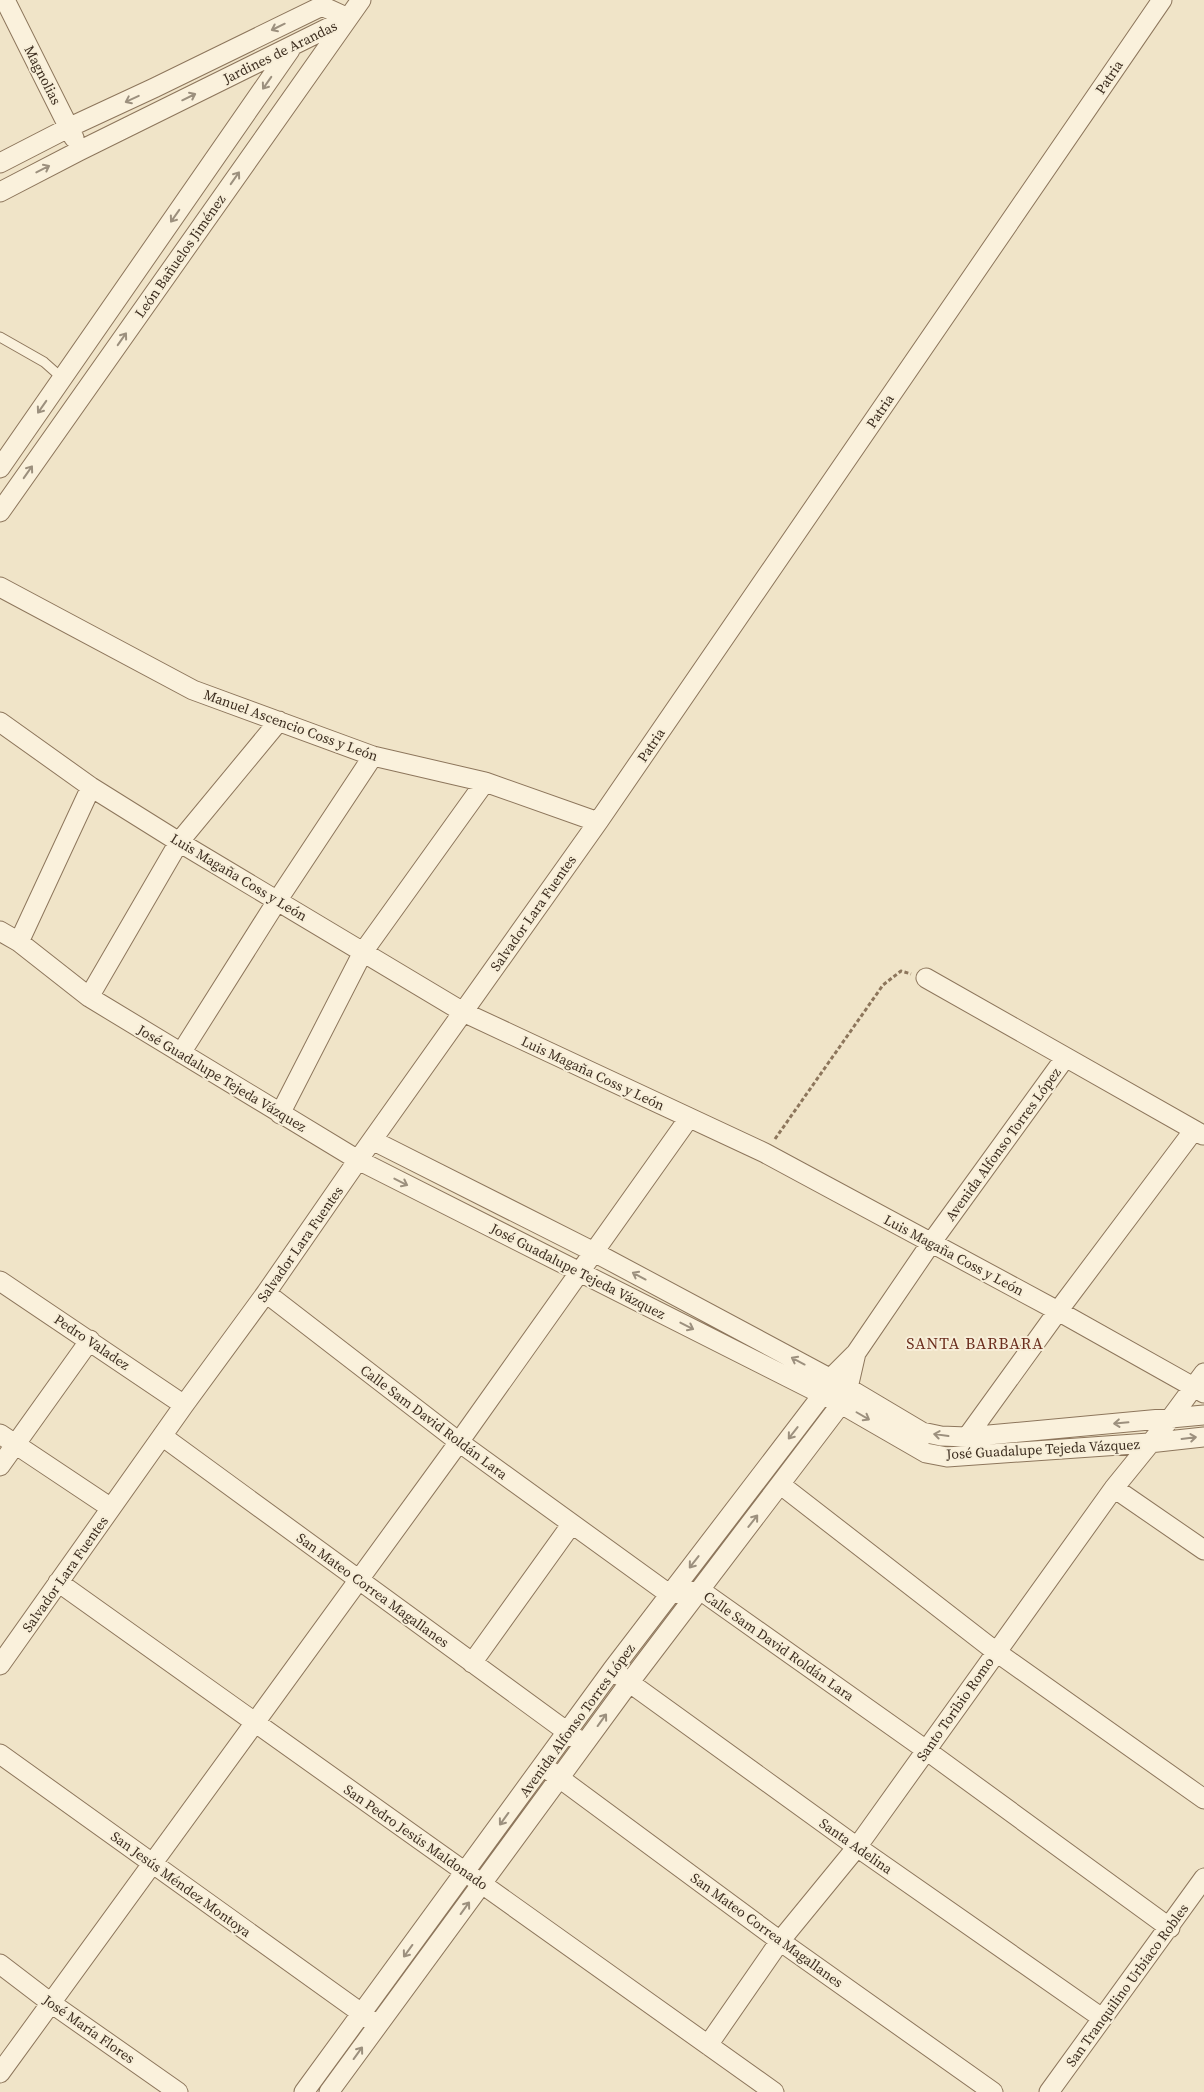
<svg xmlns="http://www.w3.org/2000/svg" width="1204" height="2092" font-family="'Source Serif 4',serif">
	<rect width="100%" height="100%" fill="#f0e4c8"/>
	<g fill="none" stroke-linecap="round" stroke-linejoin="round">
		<defs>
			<path id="lane" d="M0,337L44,362L62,378"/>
			<path id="street" d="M5,0L74,138
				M0,163L70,127L154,88L322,6L348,18L79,151L0,192
				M0,468L290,50
				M0,512L361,0
				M0,587L193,690L373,756L485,782L598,822
				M0,722L91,787L179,842L463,1012L765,1153L1058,1311L1204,1393
				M0,931L19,942L89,997L358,1160L841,1404L926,1453L947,1457L1149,1443L1204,1437
				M19,942L91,787
				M926,978L1203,1135
				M89,997L179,842L279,721
				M181,1053L277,901L373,756
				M280,1114L363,952L485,782
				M372,1140L594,1252L848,1388L922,1432L941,1436L967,1437L1204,1415
				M0,1281L184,1405
				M266,1293L459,1442L669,1594L700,1590L926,1750L1170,1928
				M0,1434L111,1508
				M162,1436L577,1739
				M967,1437L1058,1311L1194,1130
				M0,1466L90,1340
				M781,1485L995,1651L1204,1799
				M1114,1488L1204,1550
				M58,1582L774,2092
				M472,1663L571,1525
				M0,1665L184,1405L266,1293L358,1160L598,822L1162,0
				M619,1675L857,1847L1102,2018
				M0,1754L371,2020
				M550,1771L780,1941L993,2092
				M0,1964L51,2003L178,2092
				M708,2045L780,1941L857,1847L1114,1488L1170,1419L1204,1373
				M0,2073L459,1442L689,1118
				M304,2092L612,1670L823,1394L830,1379L856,1353L931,1243L1065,1058
				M329,2092L629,1683L841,1404L848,1388L856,1353
				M1049,2092L1204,1878"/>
		</defs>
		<use href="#lane" stroke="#8d765c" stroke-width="11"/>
		<use href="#street" stroke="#8d765c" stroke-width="21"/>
		<path stroke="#8d765c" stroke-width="3" stroke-dasharray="4 2.5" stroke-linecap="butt" d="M775,1139L883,985L901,971L911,974"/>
		<use href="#lane" stroke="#faf1dc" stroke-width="9"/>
		<use href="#street" stroke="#faf1dc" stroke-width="19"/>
	</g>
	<defs><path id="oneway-shaft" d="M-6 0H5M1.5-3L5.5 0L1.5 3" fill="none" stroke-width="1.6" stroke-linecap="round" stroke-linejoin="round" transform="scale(1.25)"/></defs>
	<g stroke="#9c907e">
		<use href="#oneway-shaft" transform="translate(278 27) rotate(154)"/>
		<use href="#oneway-shaft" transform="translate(267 83) rotate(125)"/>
		<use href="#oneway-shaft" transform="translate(189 97) rotate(-26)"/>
		<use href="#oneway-shaft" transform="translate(132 99) rotate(155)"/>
		<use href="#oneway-shaft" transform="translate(43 169) rotate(-27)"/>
		<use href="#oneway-shaft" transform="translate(235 178) rotate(-55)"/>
		<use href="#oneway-shaft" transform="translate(175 216) rotate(125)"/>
		<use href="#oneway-shaft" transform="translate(122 339) rotate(-55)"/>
		<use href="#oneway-shaft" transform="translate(42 407) rotate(125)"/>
		<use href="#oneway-shaft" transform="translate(28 472) rotate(-55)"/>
		<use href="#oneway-shaft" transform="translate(401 1182) rotate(27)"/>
		<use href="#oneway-shaft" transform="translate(639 1276) rotate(-152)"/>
		<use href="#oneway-shaft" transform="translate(687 1326) rotate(27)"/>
		<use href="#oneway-shaft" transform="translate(798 1361) rotate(-152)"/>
		<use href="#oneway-shaft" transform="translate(863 1416) rotate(30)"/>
		<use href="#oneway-shaft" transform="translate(1121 1423) rotate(175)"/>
		<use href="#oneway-shaft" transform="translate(793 1433) rotate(128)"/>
		<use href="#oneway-shaft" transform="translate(941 1435) rotate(-172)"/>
		<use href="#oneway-shaft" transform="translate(1189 1438) rotate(-7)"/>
		<use href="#oneway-shaft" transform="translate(753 1521) rotate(-52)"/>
		<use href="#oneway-shaft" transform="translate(694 1562) rotate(128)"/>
		<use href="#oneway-shaft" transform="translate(602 1720) rotate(-54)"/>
		<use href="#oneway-shaft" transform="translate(504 1819) rotate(126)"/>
		<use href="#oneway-shaft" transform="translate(465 1908) rotate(-54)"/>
		<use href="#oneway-shaft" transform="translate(408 1951) rotate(126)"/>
		<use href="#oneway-shaft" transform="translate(358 2053) rotate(-54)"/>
	</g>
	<g text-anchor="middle" stroke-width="4" stroke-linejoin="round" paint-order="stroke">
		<g font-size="14" fill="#3d2e20" stroke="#f7eed8">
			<text transform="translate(280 52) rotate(-26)" y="5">Jardines de Arandas</text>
			<text transform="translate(43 75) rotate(63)" y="5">Magnolias</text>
			<text transform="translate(1109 77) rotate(-56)" y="5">Patria</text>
			<text transform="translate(180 256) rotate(-55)" y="5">León Bañuelos Jiménez</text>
			<text transform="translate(880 411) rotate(-56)" y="5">Patria</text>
			<text transform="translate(291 725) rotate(20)" y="5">Manuel Ascencio Coss y León</text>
			<text transform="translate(651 745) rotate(-56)" y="5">Patria</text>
			<text transform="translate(239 877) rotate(31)" y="5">Luis Magaña Coss y León</text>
			<text transform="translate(533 913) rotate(-55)" y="5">Salvador Lara Fuentes</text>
			<text transform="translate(593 1073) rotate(25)" y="5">Luis Magaña Coss y León</text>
			<text transform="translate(222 1078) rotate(31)" y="5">José Guadalupe Tejeda Vázquez</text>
			<text transform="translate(1003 1144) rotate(-54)" y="5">Avenida Alfonso Torres López</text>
			<text transform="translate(300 1244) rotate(-55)" y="5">Salvador Lara Fuentes</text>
			<text transform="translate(954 1255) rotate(28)" y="5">Luis Magaña Coss y León</text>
			<text transform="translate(578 1271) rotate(27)" y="5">José Guadalupe Tejeda Vázquez</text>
			<text transform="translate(92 1342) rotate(34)" y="5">Pedro Valadez</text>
			<text transform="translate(434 1422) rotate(37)" y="5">Calle Sam David Roldán Lara</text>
			<text transform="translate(1043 1449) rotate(-3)" y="5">José Guadalupe Tejeda Vázquez</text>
			<text transform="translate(65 1574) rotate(-55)" y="5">Salvador Lara Fuentes</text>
			<text transform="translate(373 1590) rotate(36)" y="5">San Mateo Correa Magallanes</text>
			<text transform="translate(779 1646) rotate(35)" y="5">Calle Sam David Roldán Lara</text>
			<text transform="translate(955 1709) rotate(-55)" y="5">Santo Toribio Romo</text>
			<text transform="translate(577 1720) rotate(-54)" y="5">Avenida Alfonso Torres López</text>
			<text transform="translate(416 1837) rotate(35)" y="5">San Pedro Jesús Maldonado</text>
			<text transform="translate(856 1846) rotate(35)" y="5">Santa Adelina</text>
			<text transform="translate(181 1884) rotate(36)" y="5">San Jesús Méndez Montoya</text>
			<text transform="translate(767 1930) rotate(36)" y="5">San Mateo Correa Magallanes</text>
			<text transform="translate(1127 1985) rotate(-54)" y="5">San Tranquilino Urbiaco Robles</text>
			<text transform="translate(89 2029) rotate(35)" y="5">José María Flores</text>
		</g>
		<g font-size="16" letter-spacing="1" fill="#6b2e1e" stroke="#f7eed8">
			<text x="975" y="1349">SANTA BARBARA</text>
		</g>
	</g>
</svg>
